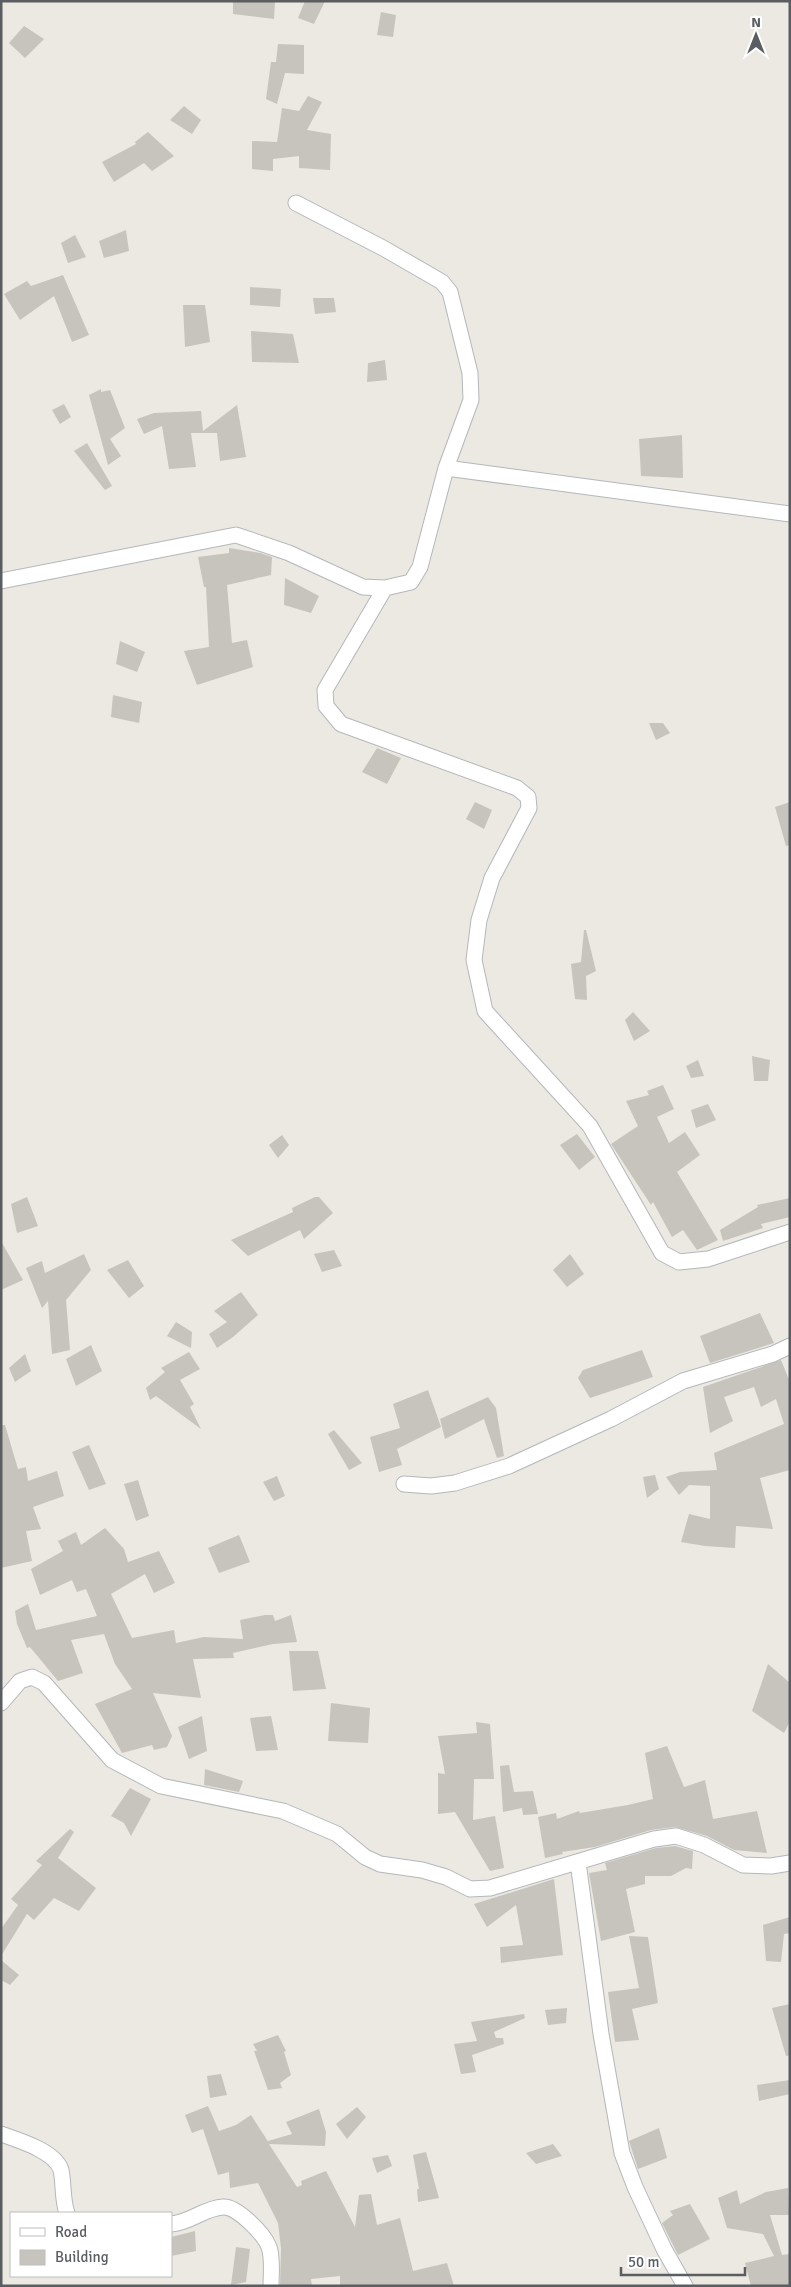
<svg xmlns="http://www.w3.org/2000/svg" width="791" height="2287" font-family="Signika,sans-serif">
	<rect width="100%" height="100%" fill="#ebe9e1"/>
	<path fill="#c7c4be" d="M233,1H275L274,19L233,14Z
		M305,1H325L314,24L298,18Z
		M381,12L396,15L393,37L377,35Z
		M24,26L44,39L25,58L9,43Z
		M278,44L304,45V74L285,73L277,104L266,99L271,62H276Z
		M308,96L322,102L307,130L331,134L330,170L299,168V156L273,159V171L252,169V141L277,142L282,108L299,111Z
		M184,106L201,120L192,134L170,120Z
		M148,132L174,156L152,171L144,163L114,182L102,162L136,144L135,142Z
		M126,230L129,251L104,258L99,241Z
		M75,235L86,257L68,263L61,243Z
		M63,275L89,335L72,342L54,296L20,320L4,294L27,281L31,286Z
		M250,287L281,289L280,307L250,305Z
		M313,298H334L336,312L315,314Z
		M183,305H205L210,342L185,347Z
		M251,331L293,334L299,363L252,362Z
		M385,360L387,380L367,382L368,363Z
		M101,389V392L110,390L125,428L110,439L121,456L108,465L89,395Z
		M64,404L71,417L60,424L52,410Z
		M237,405L246,457L220,461L217,433H191L196,467L169,469L162,426L144,434L137,419L154,413L201,411L203,431Z
		M682,435L683,478L641,476L639,439Z
		M87,443L112,486L105,490L74,451Z
		M229,548L260,553L272,557L271,575L227,585L232,643L247,640L253,667L197,685L184,651L209,647L206,587H204L198,557L229,553Z
		M285,578L319,596L311,613L284,605Z
		M120,641L145,652L137,672L116,664Z
		M113,695L142,702L139,723L111,717Z
		M649,723H663L670,733L656,740Z
		M377,748L401,758L387,784L362,772Z
		M475,802L492,810L484,829L466,819Z
		M790,802V845L786,846L775,807Z
		M584,930H586L596,971L586,976L587,1000L575,999L571,964L581,962Z
		M633,1012L650,1031L634,1041L625,1020Z
		M752,1056L770,1060L768,1081H754Z
		M698,1060L704,1076L691,1078L686,1066Z
		M663,1085L674,1109L657,1117L669,1143L685,1132L700,1155L677,1172L718,1240L697,1250L683,1230L672,1237L653,1202L651,1205L611,1144L638,1126L626,1101L649,1095L647,1091Z
		M708,1104L716,1120L696,1128L691,1110Z
		M577,1134L595,1157L579,1170L560,1145Z
		M282,1135L289,1145L278,1158L269,1145Z
		M27,1197L38,1226L17,1233L11,1204Z
		M315,1197H319L333,1213L304,1239L300,1230L248,1256L231,1240L293,1212L292,1208Z
		M790,1198V1217L761,1224L763,1228L723,1241L720,1230L758,1207L757,1205Z
		M1,1241L23,1280L1,1290Z
		M334,1250L342,1266L322,1272L314,1254Z
		M84,1254L91,1270L66,1300L70,1350L52,1354L48,1301L42,1308L26,1268L42,1261L45,1273Z
		M570,1254L584,1274L567,1287L553,1270Z
		M128,1260L144,1286L129,1298L107,1270Z
		M241,1292L258,1315L233,1337L217,1348L209,1334L227,1322L214,1311Z
		M760,1313L774,1343L710,1363L700,1336Z
		M176,1322L192,1332L191,1348L167,1336Z
		M91,1345L102,1371L76,1386L66,1359Z
		M642,1350L653,1377L590,1398L578,1378L583,1370Z
		M189,1352L200,1369L180,1380L194,1404L190,1407L201,1429L156,1396L150,1400L146,1388L165,1372L161,1368Z
		M25,1354L31,1371L15,1382L9,1368Z
		M781,1360L790,1382V1470L760,1478L773,1529L736,1526L735,1548L705,1546L681,1542L689,1514L710,1519V1486L689,1485L679,1495L666,1477L680,1472L717,1470L714,1453L784,1424L776,1399L761,1407L754,1387L724,1397L733,1421L710,1433L703,1387Z
		M428,1390L441,1427L397,1449L402,1465L379,1472L370,1437L400,1428L393,1404Z
		M488,1397L496,1408L504,1456L497,1458L484,1419L445,1439L440,1419Z
		M1,1425H5L18,1469L26,1467L28,1481L57,1471L64,1496L33,1507L41,1529L26,1531L32,1561L1,1568Z
		M334,1430L362,1463L349,1470L328,1434Z
		M89,1445L106,1484L89,1490L72,1452Z
		M655,1475L659,1489L647,1498L643,1477Z
		M277,1476L285,1496L274,1501L263,1482Z
		M138,1480L149,1516L136,1521L124,1484Z
		M105,1528L124,1549L128,1562L159,1551L175,1583L154,1593L145,1574L111,1594L132,1638L174,1630L176,1643L204,1637L243,1639L240,1620L265,1615H273L275,1621L291,1615L297,1642L273,1644L233,1653L234,1658L193,1659L201,1698L153,1693L172,1736L167,1747L154,1750L152,1745L122,1753L95,1704L132,1689L115,1664L104,1634L71,1640L83,1673L58,1681L30,1647L27,1648L17,1624L15,1611L28,1604L36,1630L97,1616L86,1589L77,1592L72,1580L40,1595L31,1569L63,1551L58,1541L76,1532L81,1545Z
		M239,1535L250,1562L219,1573L208,1548Z
		M289,1651H318L326,1689L293,1691Z
		M768,1664L790,1683V1721L784,1733L752,1711Z
		M331,1703L370,1708L368,1743L328,1741Z
		M202,1716L207,1751L189,1759L178,1727Z
		M271,1716L278,1750L256,1751L250,1718Z
		M476,1722L490,1724L494,1779H474L473,1820L495,1816L504,1868L490,1871L455,1812L438,1814V1773L445,1774L438,1736L477,1733Z
		M667,1746L684,1787L705,1780L713,1819L757,1811L767,1853L734,1850L707,1836L675,1827L651,1830L595,1847L562,1852L563,1854L545,1858L538,1817L556,1813L557,1819L579,1811L580,1813L628,1805L653,1799L645,1753Z
		M509,1765L514,1792L533,1791L538,1814L523,1815L522,1808L503,1812L500,1766Z
		M205,1769L243,1781L239,1792L204,1785Z
		M130,1788L151,1799L131,1836L124,1823L111,1816Z
		M70,1829L74,1832L58,1858L96,1888L79,1911L54,1898L34,1920L27,1914L1,1956V1929L18,1905L11,1899L42,1865L36,1861Z
		M675,1846L693,1851L692,1869L686,1868L671,1876H645V1884L626,1889L635,1932L601,1941L589,1873L607,1870L605,1863L656,1848Z
		M554,1879L563,1955L501,1963L500,1947L523,1945L516,1905L487,1927L474,1904Z
		M790,1917V1933L784,1934L781,1962L766,1961L763,1925Z
		M629,1936L648,1937L658,2003L632,2009L639,2040L615,2042L608,1992L639,1988Z
		M1,1960L19,1975L10,1985L1,1980Z
		M790,2004V2055L786,2056L772,2008Z
		M567,2008L566,2023L548,2025L545,2010Z
		M524,2014L525,2018L494,2032L496,2038H503L504,2044L472,2055L476,2072L461,2074L454,2044L477,2041L471,2022Z
		M278,2035L286,2051L284,2052L291,2075L280,2083L282,2088L268,2090L254,2051H257L253,2044Z
		M221,2074L227,2095L210,2098L207,2076Z
		M790,2080V2094L759,2101L757,2085Z
		M208,2106L219,2131L236,2125L251,2115L269,2143L268,2141L292,2134L286,2122L319,2109L326,2132L325,2146L269,2144L297,2187L302,2185L301,2181L326,2171L355,2227L359,2195L371,2194L377,2225L400,2218L413,2271L447,2263L454,2286H340V2276L311,2279L312,2286H280L281,2248L278,2223L258,2183L230,2188L229,2172L218,2175L203,2129L192,2133L185,2115Z
		M357,2107L366,2117L347,2139L336,2124Z
		M659,2128L667,2158L638,2169L629,2141Z
		M553,2144L562,2156L536,2164L526,2153Z
		M426,2152L439,2198L418,2202L417,2189H419L413,2155Z
		M388,2155L392,2166L377,2173L372,2158Z
		M788,2188L789,2215H770L782,2255L790,2254V2286H751L745,2263L774,2256L763,2234L727,2228L718,2198L737,2190L740,2204L766,2192Z
		M690,2204L710,2239L678,2255L662,2223L673,2215L670,2211Z
		M195,2231L196,2251L171,2256V2237Z
		M236,2247L250,2249L246,2282L231,2285Z"/>
	<g fill="none" stroke-linecap="round" stroke-linejoin="round">
		<defs>
			<path id="minor" d="M446,468L790,514
				M1,581L236,535L289,553L363,587L385,588L411,582L420,567L446,468L471,400L470,373L450,292L442,282L383,248L296,203
				M385,588L325,690L326,706L341,724L517,788L528,797L529,808L492,878L479,920L474,960L485,1011L590,1126L662,1253L679,1262L708,1259L790,1232
				M404,1484L431,1486L455,1483L509,1466L611,1419L683,1381L773,1354L790,1346
				M1,1703L20,1681L32,1677L44,1683L112,1760L161,1786L283,1811L337,1834L365,1857L380,1864L422,1870L446,1877L470,1889L490,1888L654,1839L676,1836L704,1845L743,1865L771,1866L790,1863
				M578,1862L601,2034L622,2153L635,2187L664,2249L685,2286
				M1,2134C18,2140 55,2151 61,2170C64,2184 62,2199 67,2213
				M171,2224C190,2223 204,2208 223,2207C237,2206 264,2234 269,2247C273,2258 271,2274 271,2286"/>
		</defs>
		<use href="#minor" stroke="#b4b7bb" stroke-width="17"/>
		<use href="#minor" stroke="#fff" stroke-width="15"/>
	</g>
	<rect width="791" height="2287" fill="none" stroke="#5a5d61" stroke-width="5"/>
	<rect x="10" y="2212" width="162" height="65" fill="#ffffff" stroke="#bdbec0"/>
	<rect x="20" y="2228" width="25" height="8" fill="#ffffff" stroke="#bdbec0"/>
	<text x="55" y="2237" font-size="15" fill="#5a5d61">Road</text>
	<rect x="20" y="2250" width="25" height="15" fill="#c7c4be" stroke="#bdbec0"/>
	<text x="55" y="2262" font-size="15" fill="#5a5d61">Building</text>
	<g transform="translate(756 35)" stroke="#ffffff" stroke-width="4" paint-order="stroke">
	<path d="M0-4L9 19L0 12L-9 19Z" fill="#5a5d61"/>
	<text y="-8" font-size="14" font-weight="bold" text-anchor="middle" fill="#5a5d61">N</text>
	</g>
	<path d="M621 2267v8h124v-8" fill="none" stroke="#5a5d61" stroke-width="2.5"/>
	<text x="628" y="2267" font-size="15" fill="#5a5d61" stroke="#ffffff" stroke-width="4" paint-order="stroke">50 m</text>
</svg>
